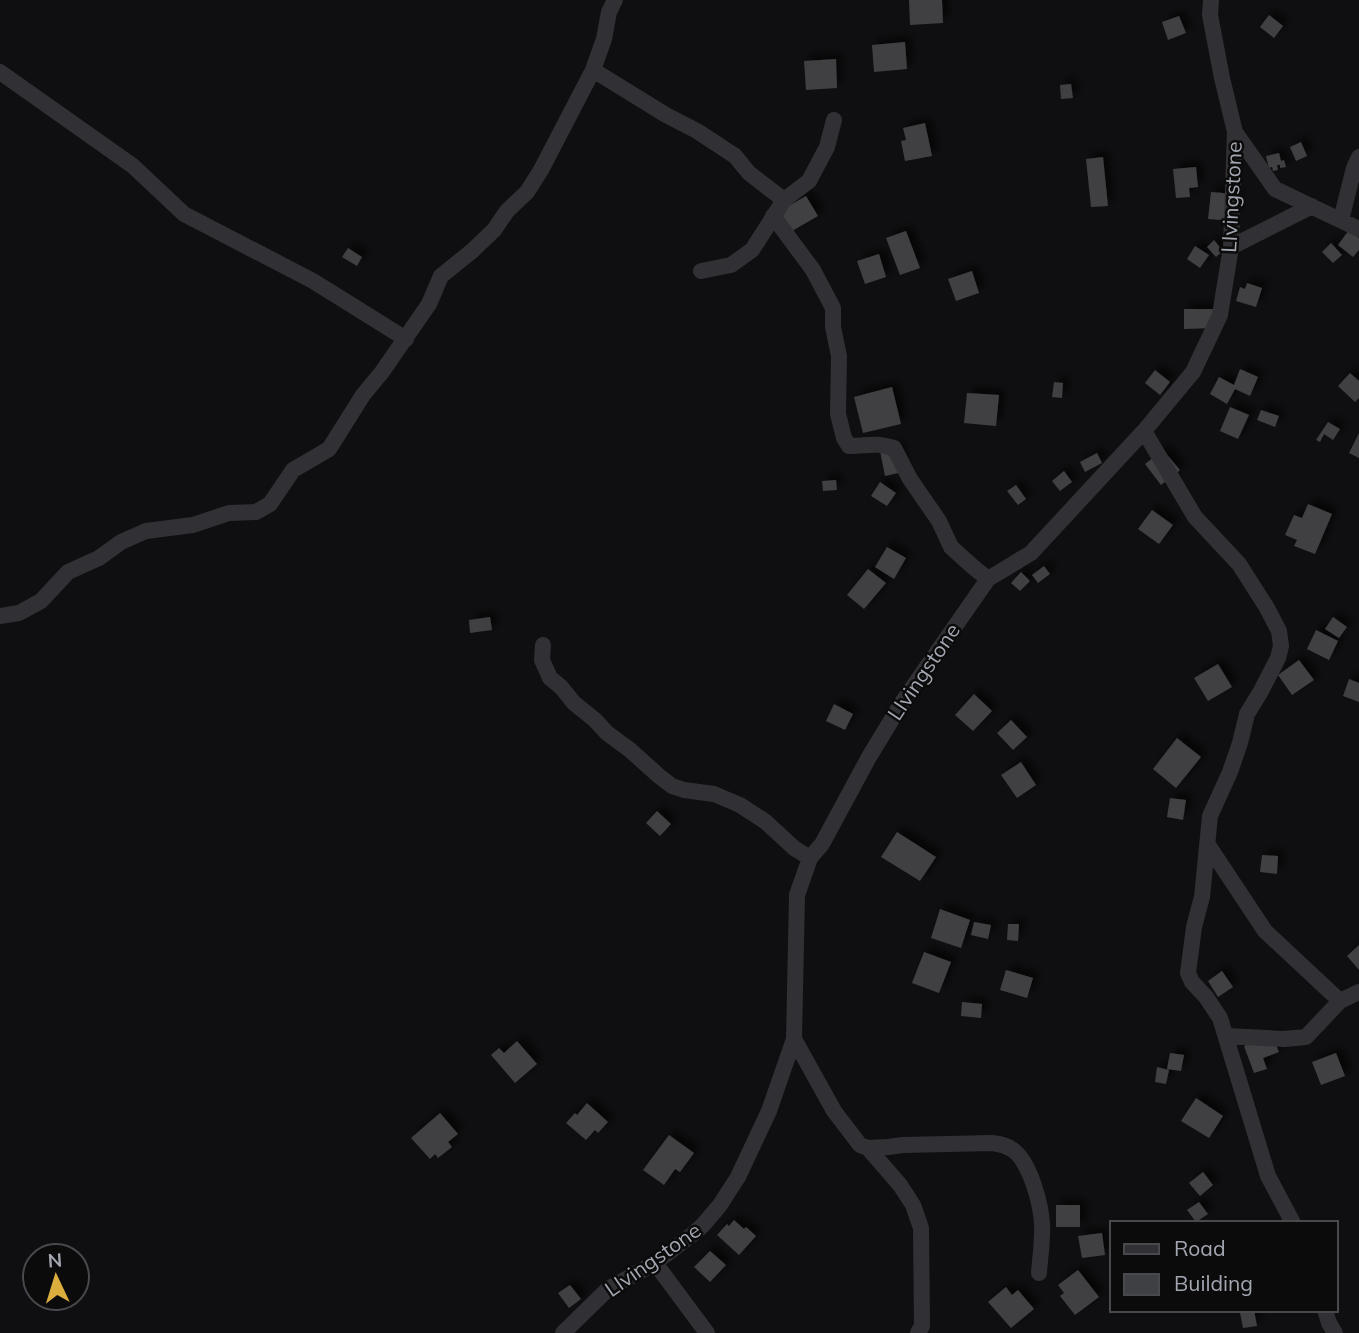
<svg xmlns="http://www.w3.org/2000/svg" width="1359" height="1333" font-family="Mulish,sans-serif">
	<defs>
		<filter id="shadow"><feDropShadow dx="6" dy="-6" stdDeviation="3.5" flood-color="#0009"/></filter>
	</defs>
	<rect width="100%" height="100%" fill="#0f0f11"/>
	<path fill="#3f4043" filter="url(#shadow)" d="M909,0H942L943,23L910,25Z
		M1269,15L1283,26L1274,38L1260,27Z
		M1179,16L1186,33L1168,40L1162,22Z
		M905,42L907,69L874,72L872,45Z
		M836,59L837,88L806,90L804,61Z
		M1071,84L1073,98L1061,99L1060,85Z
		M925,123L932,156L905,161L901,141L906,140L903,128Z
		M1301,142L1307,156L1296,161L1290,147Z
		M1279,153L1281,161L1284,160L1286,167L1280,168V165H1277L1278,170L1273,171L1272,167L1269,168L1266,156Z
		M1103,157L1108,206L1091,207L1086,159Z
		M1196,167L1198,187L1189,188L1190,197L1176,198L1173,169Z
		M1211,192L1235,194L1233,221L1208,219Z
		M806,196L818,216L792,231L780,211Z
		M1349,230L1359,238V250L1353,257L1338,245Z
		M906,231L920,268L900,275L886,238Z
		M1214,240L1223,251L1216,257L1207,247Z
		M1331,243L1342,255L1333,263L1322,252Z
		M1195,246L1209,255L1200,268L1187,259Z
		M348,248L362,257L357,266L342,257Z
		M879,254L886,277L865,284L857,261Z
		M972,271L979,293L956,301L948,279Z
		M1247,283L1262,288L1256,307L1236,301L1240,287L1245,289Z
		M1184,309H1214L1215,328L1184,329Z
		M1240,369L1258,377L1250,396L1235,389L1227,404L1210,394L1219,377L1234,385Z
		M1155,370L1170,382L1160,395L1145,383Z
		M1350,373L1359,381V398L1355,402L1338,386Z
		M1054,382L1063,383L1062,398L1052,397Z
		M892,387L901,424L863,433L854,397Z
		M967,393L999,395L996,426L964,423Z
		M1230,407L1249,415L1238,439L1220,431Z
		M1261,410L1279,416L1275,427L1257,420Z
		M1328,422L1340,429L1333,440L1324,434L1320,442L1316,440Z
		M1359,433V458L1349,453Z
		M898,447L903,472L885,476L880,451Z
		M1163,450L1180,470L1161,485L1145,464Z
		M1097,453L1102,463L1085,472L1080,462Z
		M1064,471L1072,482L1060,491L1052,481Z
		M836,480L837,490L823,491L822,481Z
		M880,482L896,493L887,506L871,496Z
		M1016,485L1026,499L1018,505L1007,491Z
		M1308,504L1332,514L1315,554L1294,546L1297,540L1285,535L1294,515L1302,518Z
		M1152,510L1173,525L1159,544L1138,529Z
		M887,547L906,558L894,579L875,567Z
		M1044,566L1050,574L1038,583L1032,575Z
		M868,569L886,583L864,609L847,595Z
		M1021,572L1030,581L1020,591L1011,583Z
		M490,617L492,630L470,633L469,620Z
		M1333,617L1347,627L1339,638L1325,629Z
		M1316,630L1338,641L1329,660L1307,649Z
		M1299,660L1314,680L1292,695L1278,675Z
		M1218,664L1232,687L1208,701L1194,678Z
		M1349,679L1359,683V702L1343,696Z
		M974,694L992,711L973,731L955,715Z
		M834,704L853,714L845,730L826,721Z
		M1011,720L1027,737L1013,750L997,733Z
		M1177,738L1201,757L1176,788L1153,769Z
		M1021,762L1036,785L1017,798L1001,775Z
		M1170,798L1186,800L1183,820L1167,817Z
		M657,811L671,824L660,836L646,823Z
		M897,832L936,857L920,881L881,857Z
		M1262,855L1278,856L1277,874L1260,872Z
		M940,909L970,920L961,948L931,938Z
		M974,922L991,925L988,939L971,935Z
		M1008,924H1019L1018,941L1007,940Z
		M1359,945V970L1347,956Z
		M924,952L951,962L939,993L912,983Z
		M1006,970L1033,978L1027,998L1000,990Z
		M1222,971L1233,987L1218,997L1208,981Z
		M962,1002L982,1004L981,1018L961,1016Z
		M1272,1035L1279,1052L1263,1058L1267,1069L1254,1073L1244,1046Z
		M517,1041L537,1064L515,1083L491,1055L499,1048L504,1053Z
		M1170,1053L1184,1055L1181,1071L1167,1069Z
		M1336,1053L1345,1076L1321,1085L1312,1062Z
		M1157,1067L1169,1070L1166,1084L1155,1082Z
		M1196,1098L1223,1116L1209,1138L1181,1121Z
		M587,1103L608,1122L598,1133L595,1130L586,1140L566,1123L575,1113L577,1115Z
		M440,1113L458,1134L448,1142L452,1147L438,1158L435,1154L430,1159L411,1138Z
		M669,1135L694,1153L680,1172L675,1169L664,1185L643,1170Z
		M1203,1172L1213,1185L1200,1196L1189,1183Z
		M1199,1202L1208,1214L1196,1222L1187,1210Z
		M1056,1205H1080V1227H1056Z
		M734,1220L744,1229L746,1227L756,1236L739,1255L717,1235L727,1224L729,1226Z
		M1102,1233L1105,1255L1082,1258L1078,1236Z
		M710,1251L726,1265L710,1282L694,1267Z
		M1078,1270L1099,1297L1075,1315L1060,1296L1064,1293L1058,1285Z
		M570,1285L581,1299L569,1308L558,1293Z
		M1006,1287L1012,1295L1018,1290L1034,1309L1011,1328L988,1302Z
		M1254,1310L1257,1326L1243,1328L1240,1313Z"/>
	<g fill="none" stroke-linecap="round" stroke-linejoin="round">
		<path stroke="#313135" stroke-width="16" d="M593,70L666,115L697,131L735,156L749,173L784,200
			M0,72L133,166L184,214L313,281L406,339
			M1235,132L1275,189L1359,229
			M773,216L813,270L833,308V327L839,356L838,414L844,438L849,446C869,446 875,442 894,448L910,479L939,521L951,547L972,566L988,579
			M1341,220L1354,168L1359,157
			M1231,247L1312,206
			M701,271L731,265L752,250L784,200L809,181L827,147L834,120
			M1144,431L1195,517L1239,564L1267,608L1279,631L1281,646L1278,658L1261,691L1247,714L1240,743L1230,772L1210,816L1202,897L1194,927L1188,973L1192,982L1206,997L1220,1018L1268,1176L1293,1223
			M0,616L19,613L41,601L68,572L99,558L121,542L146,531L193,525L229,513L256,512L270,504L293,470L329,449L363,395L382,372L429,304L441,276L472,251L494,230L507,211L527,192L541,170L593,70L604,39L609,12L615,0
			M543,645L542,660L550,678L561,687L574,703L595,720L607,733L630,750L659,776L672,786L684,790L714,794L740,805L766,822L794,848L810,858
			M1208,845L1265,931L1340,1001
			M1226,1036L1284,1039L1306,1037L1340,1001L1359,992
			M794,1039L834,1111L860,1145L868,1148L888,1147L903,1145L992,1143C1000,1144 1006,1145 1013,1150C1030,1162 1041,1204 1042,1224C1043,1240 1040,1257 1039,1273
			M868,1148L900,1185L913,1205L921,1228L922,1326L918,1333
			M655,1263L707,1333
			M1325,1310L1329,1323L1335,1333
			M563,1333L608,1289L655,1263L693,1234L703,1225L720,1205L738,1177L769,1111L794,1039L797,895L810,858L822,844L869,757L903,701L988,579L1031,553L1144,431L1193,372L1220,315L1231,247L1235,132L1222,78L1210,15L1211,0"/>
	</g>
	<g text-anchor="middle" stroke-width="5" stroke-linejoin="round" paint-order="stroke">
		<g font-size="21" fill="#a2a6b0" stroke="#0b0b0b">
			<text transform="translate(1232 197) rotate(-87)" y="7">LIvingstone</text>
			<text transform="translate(924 672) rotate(-56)" y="7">LIvingstone</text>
			<text transform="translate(653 1260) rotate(-35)" y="7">LIvingstone</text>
		</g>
	</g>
	<rect x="1110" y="1221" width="228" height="91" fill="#0b0b0b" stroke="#47494d" stroke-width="2"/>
	<rect x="1124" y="1244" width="35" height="10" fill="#313135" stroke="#47494d" stroke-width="2"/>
	<text x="1174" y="1256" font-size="21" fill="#a2a6b0">Road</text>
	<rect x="1124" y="1274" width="35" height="21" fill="#3f4043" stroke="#47494d" stroke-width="2"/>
	<text x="1174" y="1291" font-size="21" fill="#a2a6b0">Building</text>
	<g transform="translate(56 1277) rotate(356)"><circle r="33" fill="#0b0b0b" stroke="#47494d" stroke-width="2"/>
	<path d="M0-5L12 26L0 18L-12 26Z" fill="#dbad3d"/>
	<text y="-10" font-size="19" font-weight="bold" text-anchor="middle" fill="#a2a6b0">N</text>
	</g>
</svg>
